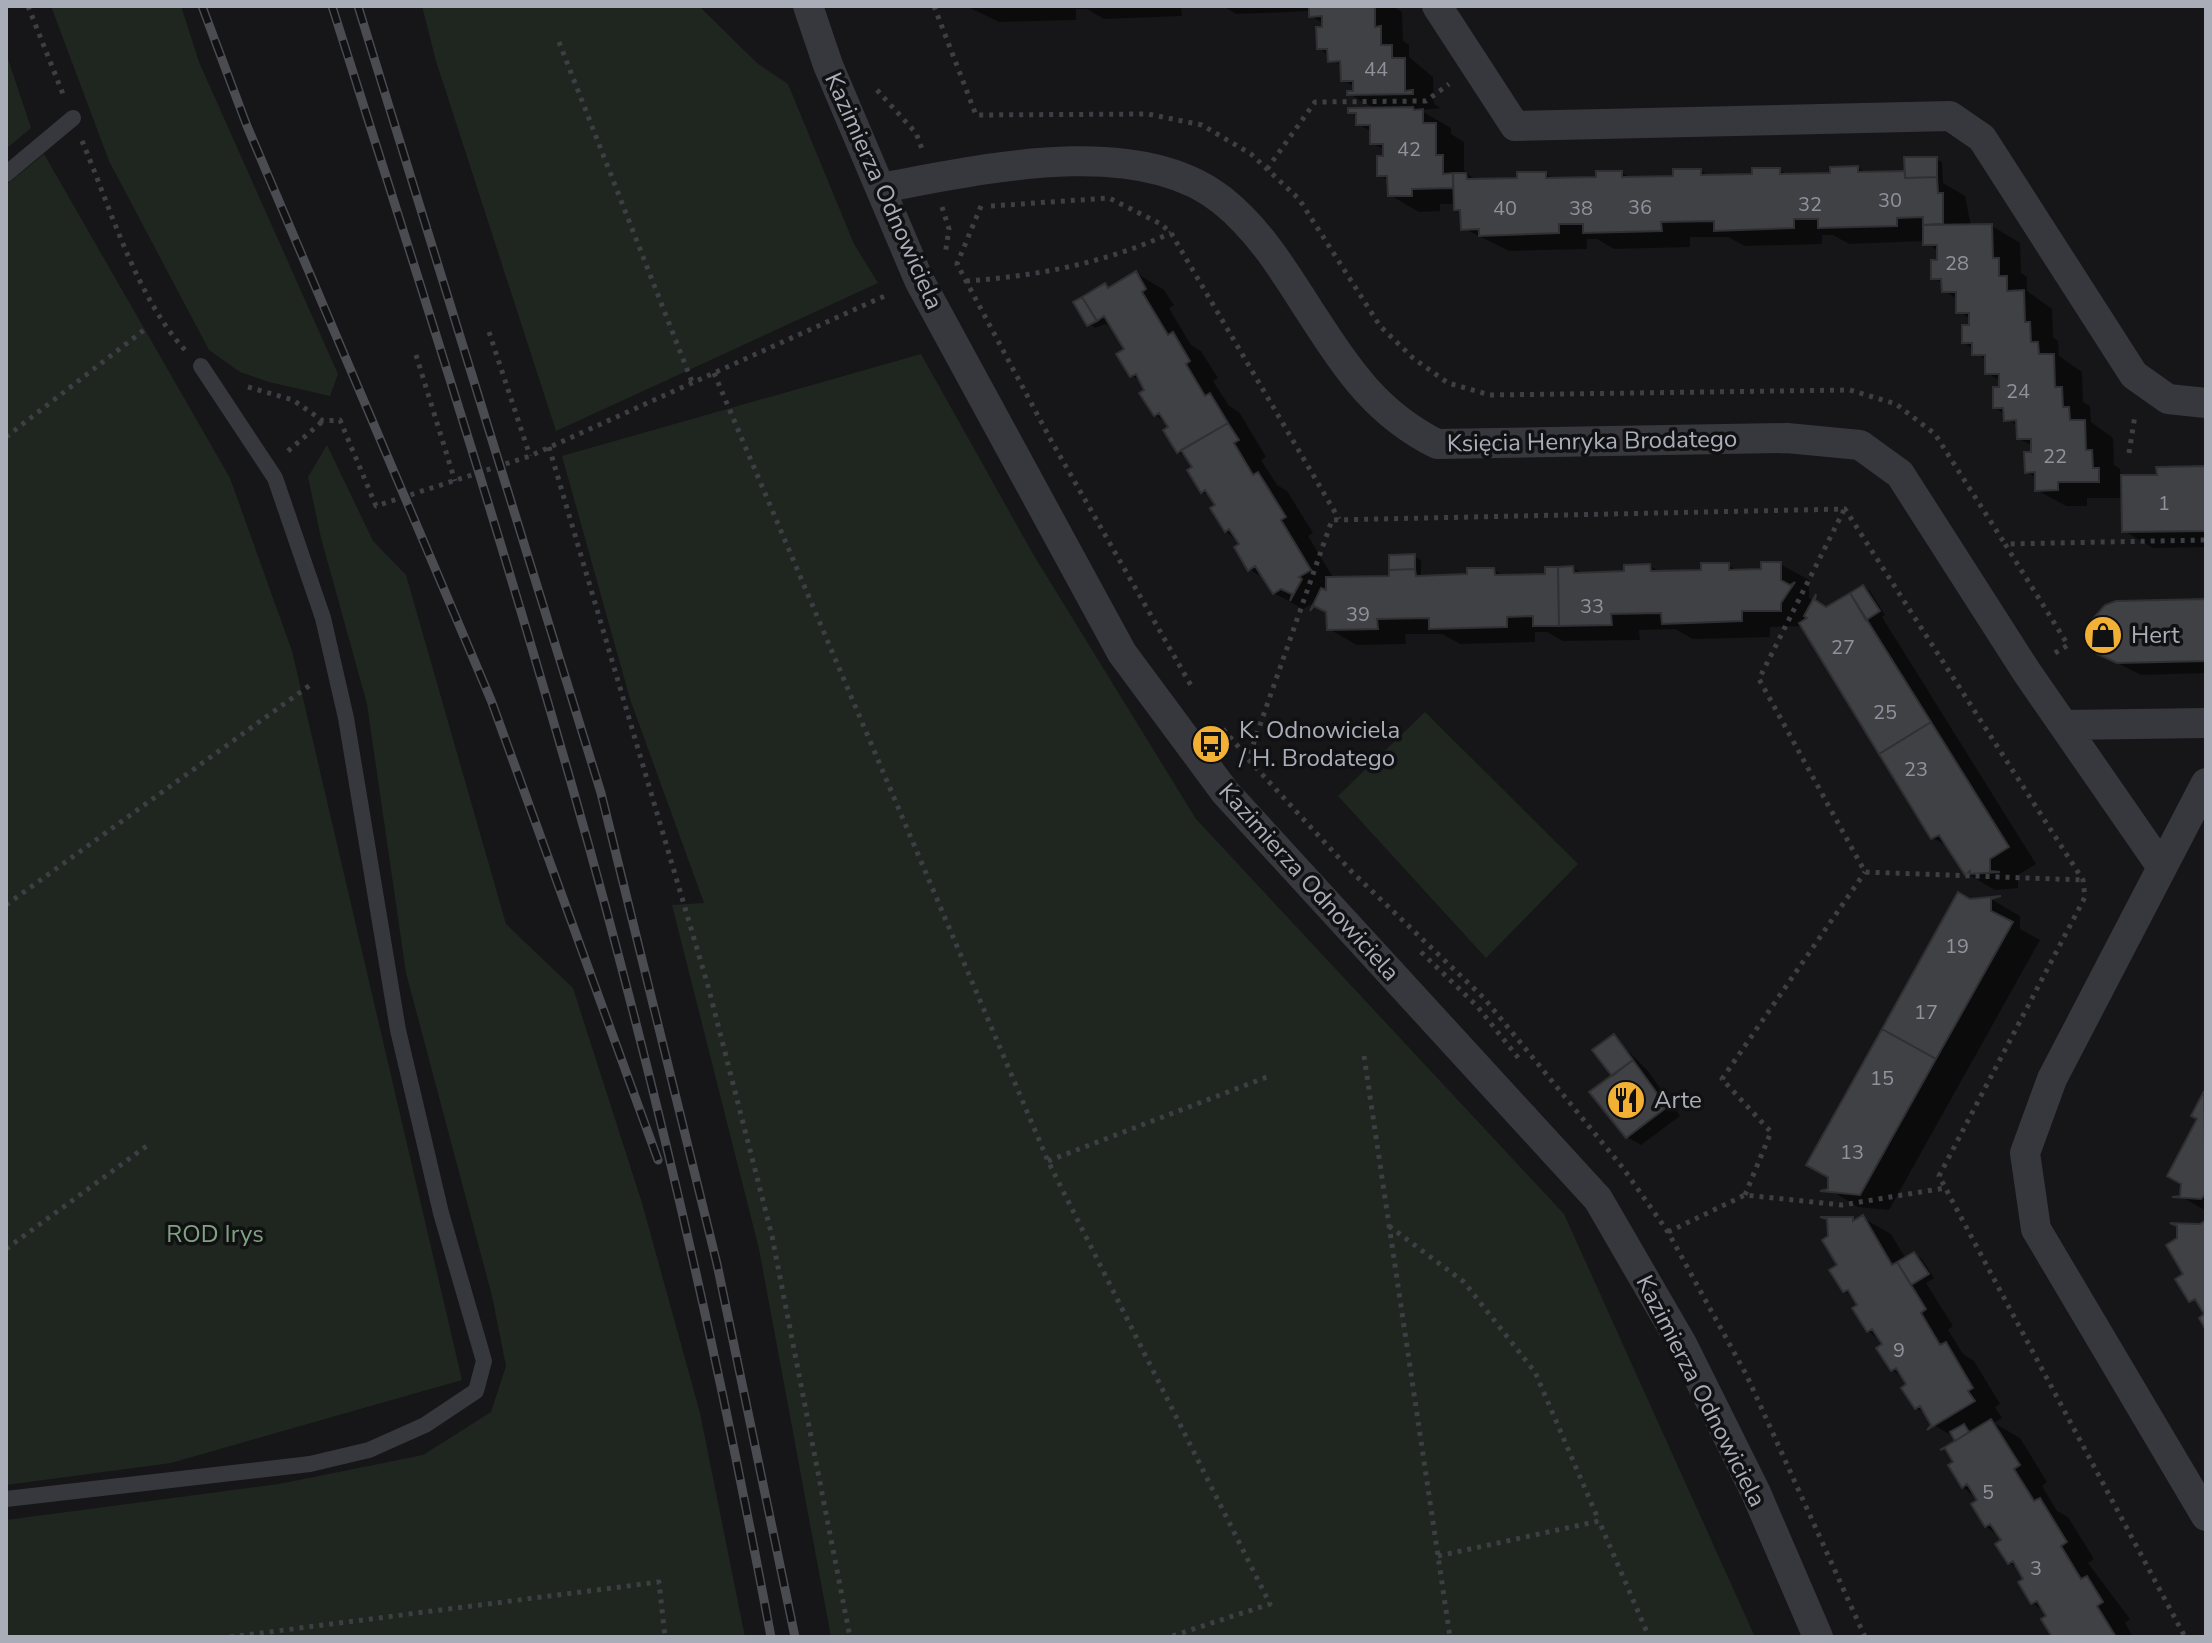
<svg xmlns="http://www.w3.org/2000/svg" width="2212" height="1643" font-family="'Nunito Sans',sans-serif">
	<rect width="100%" height="100%" fill="#161618"/>
	<path fill="#1e261f" d="M51,6H181L199,62L338,374L330,396L269,382L240,372L209,350L109,161Z
		M422,6H699L757,63L788,84L854,244L878,283L556,431L436,61Z
		M6,53L31,128L6,149Z
		M44,154L230,478L292,651L462,1380L171,1463L6,1485V185Z
		M921,354L1033,554L1196,819L1564,1214L1755,1637H831L759,1249L672,905L704,903L630,699L562,456Z
		M327,445L373,541L406,575L506,924L573,988L642,1203L700,1413L745,1637H6V1520L279,1484L423,1455L491,1412L506,1366L492,1296L406,973L367,704L321,538L308,477Z
		M1425,712L1578,864L1486,958L1338,796Z"/>
	<path fill="#0007" d="M966,6H1181L1182,16L1104,19L1087,9H1076V20L999,22Z
		M1223,6H1393L1402,12L1403,41L1409,45V57L1433,77L1434,104L1441,108L1420,110L1451,128V134L1464,142V170L1476,181L1520,180L1546,174L1556,180L1598,179L1622,173L1632,178H1675L1701,171L1712,177L1754,176L1779,170L1790,176L1832,175L1858,168L1868,174L1906,173L1936,159L1942,162L1943,183L1965,196L1971,226H1992L2020,243L2021,273L2027,277V291L2052,309L2053,337L2058,341L2059,356L2082,372L2083,402L2090,406L2091,422L2113,438L2114,465L2120,469L2121,477L2159,476L2206,468V547L2153,548L2124,531V498H2087V506H2066L2037,490V478L2026,472L2033,446L2018,438V427L1995,407L2001,381L1987,373V361L1964,342L1971,319L1958,311V299L1944,291V284L1933,278L1939,252L1925,241L1849,244L1833,235H1822V244L1745,246L1728,237H1690V247L1614,249L1597,239H1587V249L1509,251L1463,228L1462,213L1456,209V204H1440V211L1419,212L1390,195L1389,181L1379,175L1385,150L1372,143V132L1358,124V117L1350,112L1377,110L1349,94L1355,93V87L1343,80V68L1319,48L1324,24L1311,16V11L1236,14Z
		M1136,273L1164,290L1174,305L1169,308L1191,345L1201,351L1218,378L1213,381L1229,406L1239,412L1266,457L1261,460L1277,485L1287,491L1313,533L1308,536L1334,579L1391,578L1414,556L1421,560V575L1426,577L1469,576L1494,570L1506,577L1547,576L1573,568L1584,574L1626,573L1650,566L1662,573L1703,572L1728,565L1740,572L1763,571L1780,564L1809,580V598L1827,609L1863,587L1870,591L1885,615L1882,617L2036,864L2018,875V888L1995,890L1966,873L1949,847L1933,838L1803,626L1770,627V637L1693,639L1675,629L1639,630L1640,640L1563,641L1547,632H1535V642L1460,644L1442,634H1405L1406,644L1357,645L1329,629L1328,613L1311,604L1303,609L1274,593L1265,579L1249,569L1241,545L1226,531L1213,498L1202,492L1195,467L1178,451L1171,428L1155,414L1142,381L1132,376L1127,350L1114,329L1105,324L1095,328L1089,324L1105,285L1111,288Z
		M2206,600V673L2141,675L2098,653Z
		M1991,899L2020,916V929L2040,940L1889,1210L1858,1207L1830,1190L1970,901Z
		M1614,1037L1648,1071L1680,1116L1641,1145L1627,1137L1614,1076Z
		M2205,1094H2206V1211L2182,1197L2200,1119L2194,1115Z
		M1863,1218L1891,1234L1906,1259L1914,1254L1921,1258L1934,1278L1926,1283L1953,1326L1948,1330L1963,1354L1974,1361L2000,1404L1995,1407L2002,1418L1994,1423L2020,1438L2047,1482L2042,1486L2057,1511L2068,1517L2094,1559L2088,1563L2130,1619L2125,1623L2133,1637H2054L2049,1616L2033,1603L2020,1569L2009,1563L2003,1540L1986,1526L1979,1501L1963,1487L1956,1462L1959,1440L1934,1425L1927,1414L1916,1408L1909,1384L1892,1369L1884,1345L1869,1331L1854,1297L1844,1291L1840,1265L1853,1219Z"/>
	<path fill="#404145" stroke="#303034" stroke-width="2" d="M1309,6H1375V27L1381,26V45H1392V58H1405V91L1413,90V94L1347,95V91H1353V81H1341L1340,61L1328,62L1327,49H1317L1316,27H1322V16L1309,17Z
		M1413,107L1414,110L1423,109V123H1436V155H1443V174L1453,173V188L1412,189V196H1388L1387,176H1377V156H1383V144H1370V125H1356V113H1348V108Z
		M1904,157H1937V177L1905,178Z
		M1858,166V172L1905,171V178L1937,177L1938,193H1943V224L1923,225V217L1897,218V226L1818,228V219H1794V228L1714,231V221L1661,222L1662,231L1583,233V224H1559V233L1479,236V229L1461,230L1460,210H1454L1453,173H1466L1467,179L1517,178V172H1546V178L1596,177V171H1622V177L1673,176V169H1701V175L1752,174V168H1780V174L1830,173V167Z
		M1992,224L1993,258H1999V276H2007V291L2024,290L2025,322H2030L2031,342H2038L2039,354H2054L2055,387H2062L2063,407H2069L2070,420H2085L2086,450H2092L2093,468H2099V482H2058V490L2035,491V472L2025,473L2024,452H2031V439H2017L2016,420L2004,421L2003,408H1993V387H1999V374H1985V355H1972V343H1962V325H1969V313H1956V292H1942L1941,279H1931V260H1937V245H1923V225Z
		M1136,271L1146,289L1142,292L1168,335L1173,332L1190,361L1186,364L1205,396L1210,393L1228,423L1177,453L1163,430L1168,427L1159,413L1154,416L1139,393L1144,390L1136,374L1130,377L1116,354L1124,349L1104,316L1097,321L1082,297L1105,283L1108,288Z
		M1082,297L1097,321L1087,326L1073,302Z
		M1228,423L1239,440L1234,443L1253,475L1258,472L1286,517L1281,520L1311,570L1299,577L1302,579L1290,601L1292,594L1281,589L1273,594L1255,566L1248,571L1234,547L1239,544L1229,529L1225,532L1210,508L1215,505L1205,490L1201,493L1187,470L1192,467L1181,450Z
		M2206,466V531L2122,532L2121,475H2157L2156,467Z
		M1415,554V569L1389,570V555Z
		M1761,562H1781V580L1790,585L1795,582L1781,603V611H1742V621L1662,624L1661,613L1611,614L1612,625L1559,626L1558,567L1573,566L1574,573L1624,571V565L1650,564L1651,571L1701,570V563H1729V570L1761,569Z
		M1545,567H1558L1559,626H1533V616L1507,617V627L1429,629V618L1377,619L1378,629L1327,630L1326,612L1314,606L1310,611L1321,588L1326,590V577L1389,576V570L1415,569L1416,576L1467,574V568H1494L1495,575L1545,574Z
		M1863,585L1880,611L1866,620L1850,593Z
		M1850,593L1931,722L1879,754L1799,623L1807,618L1804,616L1816,594L1815,600L1826,607Z
		M2206,599V661L2117,663L2097,654L2090,645L2089,623L2105,605L2116,601Z
		M1931,722L2009,847L1990,859V871L2000,872L1970,874V871L1965,875L1939,835L1931,839L1879,754Z
		M1958,892L1970,899L2001,896L1991,899V911L2013,922L1936,1059L1882,1029Z
		M1882,1029L1936,1059L1860,1195L1820,1191L1828,1189V1177L1806,1165Z
		M1614,1034L1633,1060L1612,1076L1592,1050Z
		M1633,1060L1667,1107L1626,1138L1589,1092Z
		M2204,1091L2206,1194L2201,1199L2172,1197L2180,1196L2181,1184L2167,1176L2197,1119L2191,1116Z
		M1863,1215L1892,1265L1897,1262L1926,1309L1921,1313L1940,1345L1946,1342L1973,1388L1968,1391L1975,1401L1927,1430L1931,1425L1920,1406L1915,1409L1901,1388L1906,1384L1896,1368L1891,1371L1876,1348L1882,1344L1872,1329L1867,1332L1852,1308L1857,1305L1848,1290L1843,1292L1829,1270L1837,1265L1822,1240L1828,1236L1827,1219L1820,1217H1853V1221Z
		M2206,1220V1330L2199,1318L2204,1314L2195,1299L2189,1302L2175,1279L2183,1274L2166,1245L2177,1238V1226L2170,1223L2200,1224Z
		M1914,1252L1929,1274L1911,1285L1897,1262Z
		M1991,1419L2020,1465L2014,1469L2034,1501L2040,1498L2067,1542L2061,1546L2081,1579L2087,1576L2103,1602L2097,1606L2116,1637H2052L2041,1619L2046,1616L2037,1601L2031,1604L2018,1582L2023,1579L2013,1561L2008,1564L1995,1544L2001,1540L1990,1524L1985,1527L1971,1504L1977,1500L1967,1484L1962,1488L1948,1465L1953,1462L1945,1448L1940,1450Z
		M1964,1424L1969,1432L1955,1441L1950,1432Z"/>
	<g fill="none" stroke-linecap="round" stroke-linejoin="round">
		<path stroke="#3d3f44" stroke-width="5" stroke-dasharray="4 6" stroke-linecap="butt" d="M28,6L63,94
			M934,6L976,115L1148,114L1202,125L1251,154L1299,199L1380,326L1413,358L1448,383L1490,395L1850,390L1896,404L1935,434L2005,544
			M559,42L692,382
			M877,90L916,133L922,149
			M82,141C110,206 136,297 185,350
			M1267,169L1315,102L1426,101L1449,84
			M981,206L957,264L1052,442L1193,689
			M991,206L1109,198L1161,224L1171,233L1339,519
			M942,207L949,229L945,255
			M966,281C1038,276 1105,263 1171,233
			M489,332L530,456
			M416,355L455,481
			M714,373L1048,1161L1270,1604L1169,1637
			M248,387L293,400L323,421L340,420L376,506L530,456L889,294
			M6,437L144,330
			M549,447L708,986L772,1236L850,1637
			M288,451L323,421
			M2129,453L2135,415
			M1844,510L1759,679L1865,872L2083,880
			M2055,653L2068,645L2005,544L2206,540
			M1223,729L1248,758
			M6,905L313,683
			M1421,952L1477,1006L1520,1060
			M1364,1056L1450,1637
			M1048,1161L1272,1075
			M1745,1195L1771,1132L1722,1079L1865,872
			M1389,1226L1464,1282L1535,1372L1599,1521
			M1668,1232L1745,1195L1842,1205L1945,1188
			M6,1249L148,1145
			M1438,1556L1599,1521L1649,1637
			M230,1637L659,1582L665,1637
			M1865,1637L1747,1376L1668,1232L1623,1168L1484,998L1352,872L1248,759L1332,520L1845,509L2083,880L2085,897L1939,1176L2185,1637"/>
		<path stroke="#37383d" stroke-width="16" d="M6,174L73,118
			M6,1499L310,1464L369,1450L425,1425L476,1391L484,1361L441,1213L398,1030L346,718L323,618L275,478L201,366"/>
		<path stroke="#37383d" stroke-width="30" d="M808,6L828,65L919,280L1122,653L1225,792L1598,1199L1682,1344L1756,1493L1818,1637
			M1437,6L1515,126L1950,116L1982,138L2134,375L2168,399L2206,403
			M881,188C979,170 1138,132 1223,201C1260,231 1284,271 1309,310C1347,368 1374,412 1437,444L1787,438L1860,445L1900,474L2026,671L2161,866
			M2064,725L2206,723
			M2206,783L2052,1079L2025,1153L2036,1229L2206,1516"/>
		<defs>
			<path id="rail" d="M202,6L247,126L491,700L658,1160
				M332,6C415,268 499,529 574,793C653,1071 718,1354 771,1637
				M358,6L601,793L717,1264L795,1637"/>
		</defs>
		<use href="#rail" stroke="#4a4c52" stroke-width="9"/>
		<use href="#rail" stroke="#111113" stroke-width="6" stroke-dasharray="18" stroke-linecap="butt"/>
	</g>
	<defs>
		<symbol id="shop-disc" viewBox="-11 -11 22 22"><circle r="9.5" fill="#f2b134" stroke="#111113"/><path d="M-5-2.5h2.3a2.7 3.5 0 0 1 5.4 0H5L5.5 6h-11ZM-1.5-2.5h3a1.5 2.3 0 0 0-3 0Z" fill="#111"/></symbol>
		<symbol id="bus-disc" viewBox="-11 -11 22 22"><circle r="9.5" fill="#f2b134" stroke="#111113"/><path d="M-5-6H5V4H4V6H2V4H-2V6H-4V4H-5ZM-3.5-4V0h7V-4ZM-3.5 1.2v1.5H-2V1.2ZM2 1.2v1.5H3.5V1.2Z" fill="#111"/></symbol>
		<symbol id="restaurant-disc" viewBox="-11 -11 22 22"><circle r="9.5" fill="#f2b134" stroke="#111113"/><path d="M-5-6h1v4h1v-4h1v4h1v-4h1v5L-1.5 .5V6h-2V.5L-5-1ZM5-6V6H3V1.5H1.5Q1.5-4 5-6Z" fill="#111"/></symbol>
	</defs>
	<g fill-rule="evenodd">
		<use href="#shop-disc" x="2081" y="613" width="44" height="44"/>
		<use href="#bus-disc" x="1189" y="722" width="44" height="44"/>
		<use href="#restaurant-disc" x="1604" y="1078" width="44" height="44"/>
	</g>
	<g text-anchor="middle" stroke-width="7" stroke-linejoin="round" paint-order="stroke">
		<g font-size="20" fill="#8e929b">
			<text x="1376" y="76">44</text>
			<text x="1409" y="156">42</text>
			<text x="1890" y="207">30</text>
			<text x="1810" y="211">32</text>
			<text x="1640" y="214">36</text>
			<text x="1505" y="215">40</text>
			<text x="1581" y="215">38</text>
			<text x="1957" y="270">28</text>
			<text x="2018" y="398">24</text>
			<text x="2055" y="463">22</text>
			<text x="2164" y="510">1</text>
			<text x="1592" y="613">33</text>
			<text x="1358" y="621">39</text>
			<text x="1843" y="654">27</text>
			<text x="1885" y="719">25</text>
			<text x="1916" y="776">23</text>
			<text x="1957" y="953">19</text>
			<text x="1926" y="1019">17</text>
			<text x="1882" y="1085">15</text>
			<text x="1852" y="1159">13</text>
			<text x="1899" y="1357">9</text>
			<text x="1988" y="1499">5</text>
			<text x="2036" y="1575">3</text>
		</g>
		<g font-size="24" fill="#a8adb8" stroke="#111113">
			<text transform="translate(884 191) rotate(66)" y="8">Kazimierza Odnowiciela</text>
			<text transform="translate(1592 441) rotate(-1)" y="8">Księcia Henryka Brodatego</text>
			<text transform="translate(1309 882) rotate(48)" y="8">Kazimierza Odnowiciela</text>
			<text transform="translate(1701 1391) rotate(63)" y="8">Kazimierza Odnowiciela</text>
		</g>
		<g font-size="24" fill="#a8adb8" stroke="#111113" text-anchor="start">
			<text x="2131" y="643">Hert</text>
			<text x="1239" y="738">K. Odnowiciela<tspan x="1239" dy="28">/ H. Brodatego</tspan></text>
			<text x="1654" y="1108">Arte</text>
		</g>
		<g font-size="24" fill="#7fa381" stroke="#111113">
			<text x="215" y="1242">ROD Irys</text>
		</g>
	</g>
	<rect width="2212" height="1643" fill="none" stroke="#a8adb8" stroke-width="16"/>
</svg>
